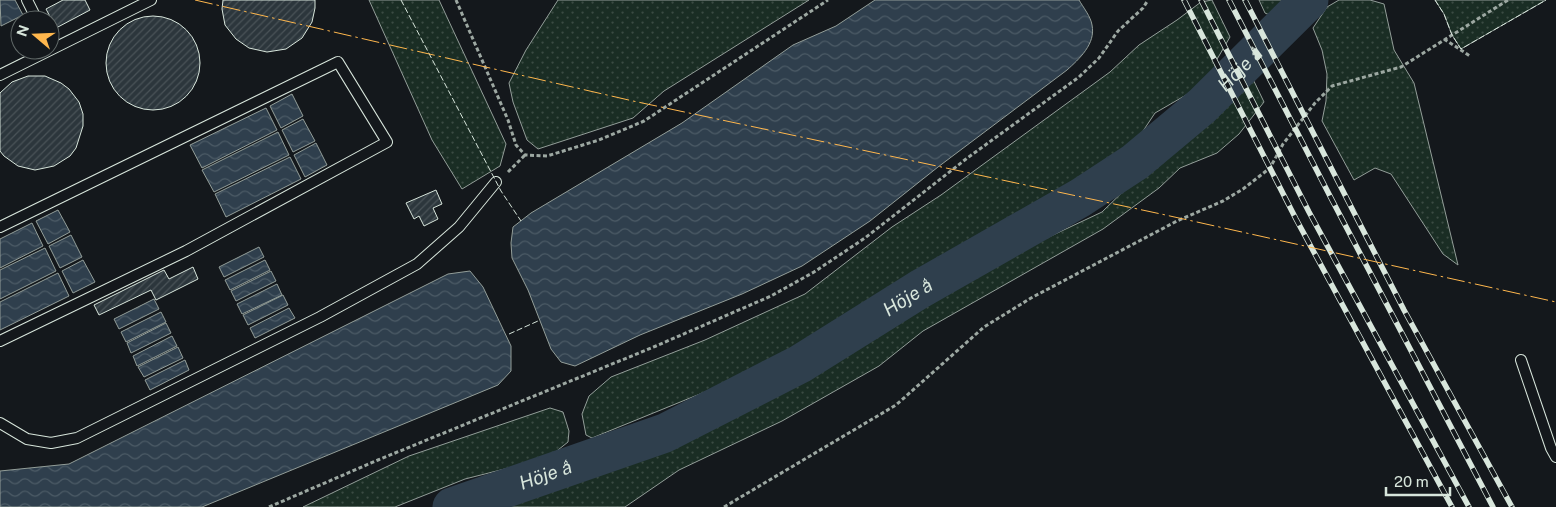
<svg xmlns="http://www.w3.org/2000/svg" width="1556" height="507" font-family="'Public Sans',sans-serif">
	<defs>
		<pattern id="grass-dots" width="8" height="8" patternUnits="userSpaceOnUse" patternTransform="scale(1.25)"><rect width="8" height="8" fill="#1a2d24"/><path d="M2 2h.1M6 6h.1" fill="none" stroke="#3b4b43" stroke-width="1.8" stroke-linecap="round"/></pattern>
		<pattern id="water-waves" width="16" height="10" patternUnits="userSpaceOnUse" patternTransform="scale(1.25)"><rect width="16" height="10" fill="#2f3f4d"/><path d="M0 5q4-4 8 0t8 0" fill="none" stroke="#4c5b66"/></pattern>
		<pattern id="building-hatch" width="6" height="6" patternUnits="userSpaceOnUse" patternTransform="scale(1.25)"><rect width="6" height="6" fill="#2c363c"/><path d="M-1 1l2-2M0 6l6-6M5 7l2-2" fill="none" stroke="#4a5358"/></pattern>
	</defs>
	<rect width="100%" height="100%" fill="#14181c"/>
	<path fill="url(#grass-dots)" stroke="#939e99" d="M369,0H439L506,144L500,166L462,189L432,140Z
		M558,0H809L664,91L633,118L538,149L527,140L513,102L509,83L526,50Z
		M1212,0L1230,37L1216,61L1212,80L1155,113L1143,131L1123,153L1098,166L1080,180L1074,188L1008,219L876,298L826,332L722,385L592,438L586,435L582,414L589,396L611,377L705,340L805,294L892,227L941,195L1110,72L1139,45L1177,20L1201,2Z
		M1259,0H1296L1287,12L1274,17L1265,13Z
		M1339,0H1370L1384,4L1394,50L1414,83L1458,265L1443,254L1391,174L1375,168L1354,180L1322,121L1326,101L1327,74L1322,50L1313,28L1327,7Z
		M1435,0H1546L1461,49L1452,35L1444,14Z
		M1250,73L1264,102L1239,134L1217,153L1180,168L1159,188L1103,229L923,331L879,366L782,421L679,470L625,507H500L547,491L742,410L835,361L894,327L970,274L1102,212L1174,142L1224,100L1245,77Z
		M550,408L563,412L569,431L568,442L548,458L465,479L395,507H303L409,456Z"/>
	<path fill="url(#water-waves)" stroke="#939e99" d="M0,0H15L23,15L1,26Z
		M875,0H1079C1083,7 1091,17 1092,25C1096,44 1079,59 1067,70L938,167L870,221L802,266L742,294L640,335L575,366L561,362L551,349L528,290L512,258L511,243L513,227L531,213L682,123L793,45L836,26Z
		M292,94L303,116L281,128L270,106Z
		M266,108L277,130L202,168L190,145Z
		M303,119L315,141L293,152L282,130Z
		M278,132L289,155L214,192L202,170Z
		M316,143L327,165L305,177L294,155Z
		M290,157L301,179L226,217L215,194Z
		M58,210L70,232L48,244L36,221Z
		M32,223L43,246L0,268V239Z
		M71,235L82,257L60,268L49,246Z
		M259,247L264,257L224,277L219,267Z
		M45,248L56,271L0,299V270Z
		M83,260L95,282L73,293L62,271Z
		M265,260L270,270L230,290L225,280Z
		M271,271L276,281L236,301L231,291Z
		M470,271L483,287L511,346V371L498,385L202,507H0V471L69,464L448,274Z
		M58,273L69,296L0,330V302Z
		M277,284L282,295L242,314L237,304Z
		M283,295L288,305L248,325L243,315Z
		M154,299L159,309L119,329L114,319Z
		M289,308L295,318L255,338L250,328Z
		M161,312L166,322L126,342L121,332Z
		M166,323L171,333L131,353L127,343Z
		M172,336L177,346L137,366L133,356Z
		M178,347L183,358L144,377L138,367Z
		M185,360L189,370L150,390L145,380Z"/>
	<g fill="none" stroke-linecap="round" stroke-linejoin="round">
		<path stroke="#2f3f4d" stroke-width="39" id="s1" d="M452,507L665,433L800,364L920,289L1080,198L1135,162L1202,106L1309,0"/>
	</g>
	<path fill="url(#building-hatch)" stroke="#d8e6dc" d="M63,0H85L90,10L56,28L46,9Z
		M223,0H315V8L312,22L302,38L286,49L267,52L249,48L236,39L225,25L222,9Z
		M106 63a47 47 0 1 1 94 0a47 47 0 1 1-94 0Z
		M28,76H45L61,83L69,89L79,102L83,114V126L76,148L70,156L54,166L35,170L18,166L4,156L0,151V93L12,82Z
		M436,190L442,204L433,208L438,219L424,226L419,216L414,219L406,203Z
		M193,267L198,279L156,300L151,290L99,315L94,305L164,270L169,279Z"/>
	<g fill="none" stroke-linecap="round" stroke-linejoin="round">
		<defs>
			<path id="lane" d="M27,0L37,20
				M0,75L151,0
				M0,227L338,62L387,142L186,251L0,341
				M1521,360L1551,448L1556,457
				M0,423L27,439L51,443L77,438L320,317L417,264L459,227L496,182"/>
		</defs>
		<use href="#lane" stroke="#d8e6dc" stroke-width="12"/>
		<path stroke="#9da8a2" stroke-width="3" stroke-dasharray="4 2.5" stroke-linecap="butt" d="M456,0L508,120L516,145L525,155L547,156L599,140L644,121L828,0
			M1444,39L1470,56
			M508,172L525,155
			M269,507L378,460L656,346L771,296L814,272L865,238L966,159L1079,77L1099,58L1118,31L1143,8L1148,0
			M724,507L896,405L984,327L1031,298L1177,221L1223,201L1243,189L1270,168L1283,144L1315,103L1332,86L1401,67L1508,0"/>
		<use href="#lane" stroke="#14181c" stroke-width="10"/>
		<defs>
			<path id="rail" d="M1184,0L1296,219L1452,507
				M1201,0L1309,212L1469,507
				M1229,0L1331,198L1493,507
				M1245,0L1404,310L1512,507"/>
		</defs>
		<use href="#rail" stroke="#d8e6dc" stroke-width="5.5"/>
		<use href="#rail" stroke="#14181c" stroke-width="4" stroke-dasharray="11" stroke-linecap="butt"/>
		<path stroke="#d8e6dc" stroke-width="1" stroke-dasharray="6 2.5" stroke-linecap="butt" d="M401,0L501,191L521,221
			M1435,0L1444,14L1452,35L1461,49L1546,0
			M509,334L538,321"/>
		<path stroke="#ffb74d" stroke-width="1" stroke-dasharray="18 4 2.5 4" stroke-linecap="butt" d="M195,0L633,101L1161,214L1556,302"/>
	</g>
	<g text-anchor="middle" stroke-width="4" stroke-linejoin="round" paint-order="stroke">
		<g font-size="19" font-style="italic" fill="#d8e6dc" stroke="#14181c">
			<text dy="7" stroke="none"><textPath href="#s1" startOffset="909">Höje å</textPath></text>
			<text dy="7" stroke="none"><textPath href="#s1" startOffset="504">Höje å</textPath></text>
			<text dy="7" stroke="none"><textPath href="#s1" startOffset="99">Höje å</textPath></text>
		</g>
	</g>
	<g transform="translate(35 35) rotate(289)"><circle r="24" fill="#14181c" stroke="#626a69"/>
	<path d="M0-4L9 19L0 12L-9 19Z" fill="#ffb74d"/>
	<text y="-8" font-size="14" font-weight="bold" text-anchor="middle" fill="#d8e6dc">N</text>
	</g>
	<path d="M1386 487v8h64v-8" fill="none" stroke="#d8e6dc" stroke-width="2.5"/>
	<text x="1394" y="487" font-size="15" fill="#d8e6dc" stroke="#14181c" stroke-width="4" paint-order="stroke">20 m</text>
</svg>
